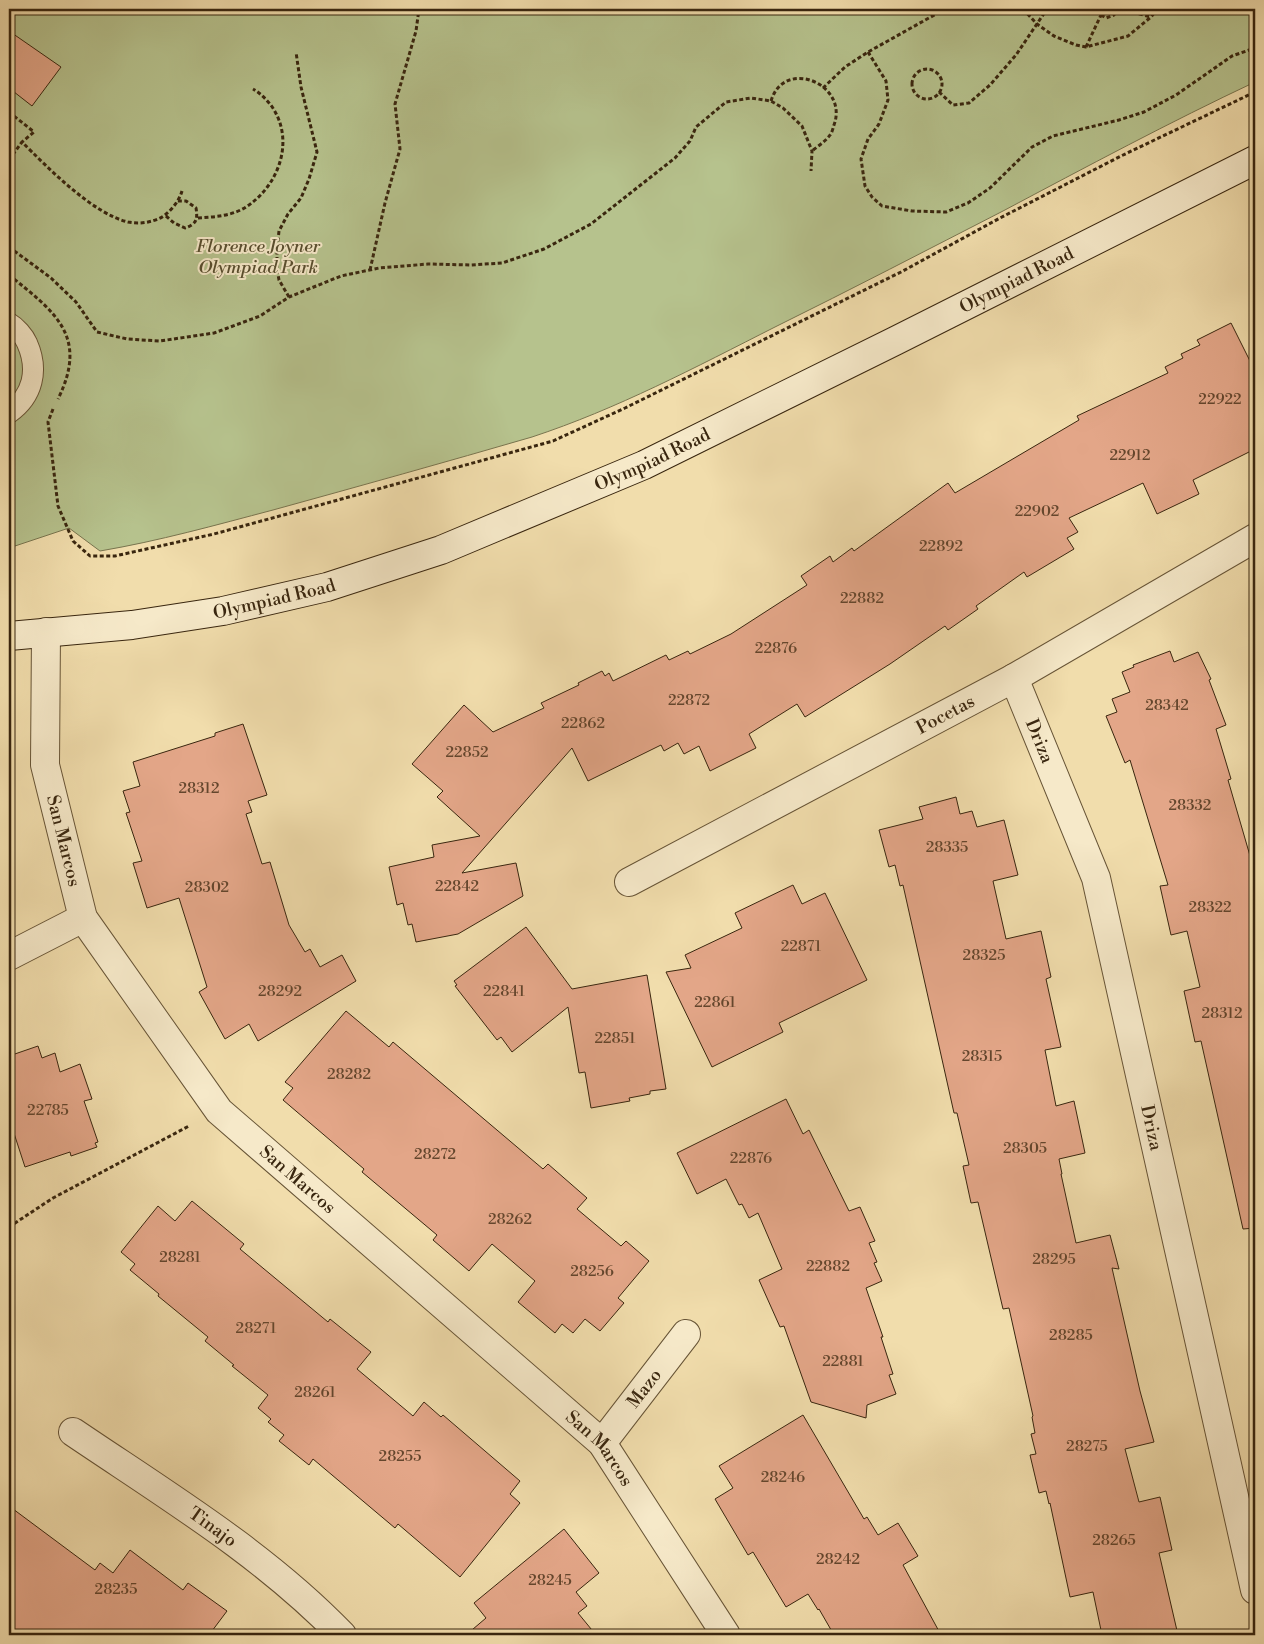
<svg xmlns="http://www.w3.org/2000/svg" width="1264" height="1644" font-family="'Libre Bodoni',serif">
	<rect width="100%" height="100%" fill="#f1ddac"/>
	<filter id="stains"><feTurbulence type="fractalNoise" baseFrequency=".004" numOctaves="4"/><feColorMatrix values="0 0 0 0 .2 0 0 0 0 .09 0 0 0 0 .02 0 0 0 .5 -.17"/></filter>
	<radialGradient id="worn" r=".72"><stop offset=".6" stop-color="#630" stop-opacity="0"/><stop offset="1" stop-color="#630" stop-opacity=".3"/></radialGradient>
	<path fill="#b6c28d" stroke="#78744e" d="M9,9H1255V82C1170,122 1086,167 1003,211C927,250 852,289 775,327C696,367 617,409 532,437C446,462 360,486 273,510C216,525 159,541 100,551L69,528L9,548Z"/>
	<path fill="#e3a688" stroke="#39260f" d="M9,31L61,67L32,106L9,88Z
		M1231,323L1255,371V449L1193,480L1199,494L1157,514L1143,483L1069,518L1078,532L1067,538L1074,549L1027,577L1024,572L976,606L978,609L948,630L945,626L890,664L805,717L797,704L749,734L756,748L710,771L699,746L684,754L678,743L664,751L661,745L588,781L572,748L462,873L516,863L523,896L458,934L416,942L412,924L408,925L403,903L397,905L389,867L434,857L432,845L480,836L437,797L443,791L412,764L464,705L493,732L544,708L541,703L579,685L578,683L602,671L605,676L609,673L613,681L666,655L669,660L688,651L690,654L731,634L807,585L801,576L830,556L833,562L852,548L854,551L948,483L955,493L1079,420L1077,416L1168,373L1165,367L1183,358L1181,354L1200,345L1197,340Z
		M1170,651L1174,662L1198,652L1211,679L1209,680L1226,725L1216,729L1231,779L1228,780L1255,873V1228L1243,1229L1201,1041L1195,1042L1184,991L1200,987L1187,931L1171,935L1160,886L1168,885L1130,760L1125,763L1106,716L1117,712L1112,699L1130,692L1122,672L1134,667L1133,665Z
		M243,724L267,795L248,801L252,812L246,814L262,864L270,862L289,925L305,952L310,949L320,967L342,955L356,981L258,1041L249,1024L225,1039L199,992L207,987L179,898L147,908L133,863L142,861L126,813L130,812L123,791L140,786L133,762L215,736V733Z
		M956,797L960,814L972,811L977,827L1004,820L1018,875L993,881L1006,939L1041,931L1051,977L1046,979L1061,1047L1045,1050L1056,1106L1074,1101L1085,1153L1059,1159L1062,1174H1061L1076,1243L1110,1235L1119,1269L1112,1268L1140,1391L1154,1442L1125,1449L1139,1502L1160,1497L1172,1550L1159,1553L1178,1635H1102L1093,1592L1070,1597L1050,1503L1049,1504L1046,1491L1039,1493L1030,1455L1036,1454L1031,1434L1035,1433L1032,1417L1033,1416L1009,1308L1003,1309L978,1202L971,1203L963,1166L969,1165L957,1113H954L903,885L900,886L895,865L889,867L879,830L923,819L919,807Z
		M793,885L802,904L825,893L867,980L779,1023L783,1032L712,1067L666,972L691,968L685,955L742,928L735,913Z
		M526,927L572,989L647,975L666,1089L650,1091V1094L629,1098L630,1101L591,1108L585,1072L579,1073L568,1007L512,1052L501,1037L497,1040L455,986L457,985L454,981Z
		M346,1011L389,1047L393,1042L543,1169L548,1164L587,1198L577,1209L621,1246L626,1241L649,1261L618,1298L624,1303L600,1331L585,1319L573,1333L562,1324L555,1333L518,1302L535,1281L492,1244L469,1271L433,1240L437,1235L362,1172L364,1169L283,1100L293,1088L285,1082Z
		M38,1046L42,1058L55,1053L60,1072L80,1064L92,1099L84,1101L98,1142L95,1143L97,1147L71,1156L70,1152L25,1167L9,1118V1056Z
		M786,1099L803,1134L809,1130L849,1211L860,1207L875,1241L869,1243L877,1262L874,1263L882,1281L866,1288L883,1337H881L893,1374L889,1375L896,1394L867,1405L866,1418L811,1402L784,1326L780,1327L759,1280L782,1269L758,1213L749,1218L742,1204L739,1205L726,1179L697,1194L677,1153Z
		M192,1201L244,1244L240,1249L328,1322L330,1319L371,1352L357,1369L413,1416L424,1402L441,1417L443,1415L520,1481L510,1494L520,1503L460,1577L398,1524L395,1528L313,1459L309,1465L279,1441L284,1435L268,1422L271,1419L258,1408L268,1395L232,1366L234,1365L205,1341L208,1337L158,1296L159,1294L130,1270L135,1264L121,1252L158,1206L175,1221Z
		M803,1415L864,1519L867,1517L878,1535L898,1523L918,1556L903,1565L941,1635H834L819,1609L818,1610L808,1594L786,1607L753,1552L748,1555L715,1499L733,1488L719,1466Z
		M9,1506L95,1570L100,1563L113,1573L130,1550L183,1590L188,1583L227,1611L209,1635H9Z
		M564,1529L599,1573L576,1592L587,1606L578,1613L596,1635H466L486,1618L474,1603Z"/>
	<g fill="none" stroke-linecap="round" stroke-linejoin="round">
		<defs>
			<path id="service" d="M9,323C16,327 24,336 27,343C39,370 33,396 9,413"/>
			<g id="minor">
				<path id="s1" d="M46,632L45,765L83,918L219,1111L602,1443L726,1635"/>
				<path id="s2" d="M1014,678L1096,878L1255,1590"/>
				<path id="s3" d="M629,882L1014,678L1255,538"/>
				<path d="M9,956L83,918"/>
				<path id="s4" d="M73,1432C166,1495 264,1554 342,1635"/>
				<path id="s5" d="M602,1443L686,1334"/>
			</g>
			<g id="secondary">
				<path id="s6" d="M9,636L132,625L223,611L327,587L441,550L644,465L895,341L1255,160"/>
			</g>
		</defs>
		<use href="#service" stroke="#675436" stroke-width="22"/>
		<use href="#minor" stroke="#675436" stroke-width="30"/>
		<use href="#secondary" stroke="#39260f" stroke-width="30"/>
		<path stroke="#39260f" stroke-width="3" stroke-dasharray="4 2.5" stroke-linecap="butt" d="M1023,9L1037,24L1054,36L1076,45L1086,47L1128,36L1151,17L1157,9
			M1120,9L1151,17
			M1101,15L1106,18L1114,15L1118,9
			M1086,47L1101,15L1099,9
			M868,52L886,81L888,100L879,124L868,139L861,159L865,186L872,197L882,206L912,211L946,212L968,203L990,188L1032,147L1053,136L1119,120L1144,112L1176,95L1232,56L1255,48
			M912 84a15 15 0 1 1 30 0a15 15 0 1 1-30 0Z
			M823,88L845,67L868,52L945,9
			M939,92L953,105L969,103L990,85L1016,55L1047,9
			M771,101C784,57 849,84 834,125C833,128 832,133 830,135C826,141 818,146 812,151
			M9,112L34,132L22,142
			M9,160L22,142C47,167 93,214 128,222C138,224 148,223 158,219C168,215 179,202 182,191
			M166,216L174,223L185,228C196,224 198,220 196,208L186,201H177
			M198,218C214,217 232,216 246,207C280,185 296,138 270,104C265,98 260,93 253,89
			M9,247L51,278L76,302L97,332L127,339L160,341L214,333L260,316L289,297L341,276L379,268L428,264L471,265L502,263L544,249L591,224L675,158L690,141L696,127L726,102L751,98L771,101L783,108L802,126L812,151L811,171
			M370,270L385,203L400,149L395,104L416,31L419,9
			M9,275C55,312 89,336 58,399
			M289,297L279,280L277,269V249L279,231L288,214L301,198L309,179L317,152L301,87L296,52
			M53,409L48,422L58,506L73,541L90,556H115L214,534L553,441L625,408L901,272L1000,218L1121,156L1255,92
			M9,1227L53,1198L189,1126"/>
		<use href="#service" stroke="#f6e9c9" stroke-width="20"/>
		<use href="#minor" stroke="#f6e9c9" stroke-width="28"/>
		<use href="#secondary" stroke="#f6e9c9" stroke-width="28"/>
	</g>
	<g text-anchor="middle" stroke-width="4" stroke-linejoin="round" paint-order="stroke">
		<g font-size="15" fill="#64462d">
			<text x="1220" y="404">22922</text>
			<text x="1130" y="460">22912</text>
			<text x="1037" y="516">22902</text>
			<text x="941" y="551">22892</text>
			<text x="862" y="603">22882</text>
			<text x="776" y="653">22876</text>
			<text x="689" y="705">22872</text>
			<text x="1167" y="710">28342</text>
			<text x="583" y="728">22862</text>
			<text x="467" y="757">22852</text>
			<text x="199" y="793">28312</text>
			<text x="1190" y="810">28332</text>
			<text x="947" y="852">28335</text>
			<text x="457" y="891">22842</text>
			<text x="207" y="892">28302</text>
			<text x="1210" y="912">28322</text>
			<text x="801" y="951">22871</text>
			<text x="984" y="960">28325</text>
			<text x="280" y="996">28292</text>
			<text x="504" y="996">22841</text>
			<text x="715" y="1007">22861</text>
			<text x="1222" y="1018">28312</text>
			<text x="615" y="1043">22851</text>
			<text x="982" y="1061">28315</text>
			<text x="349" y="1079">28282</text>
			<text x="48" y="1115">22785</text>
			<text x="1025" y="1153">28305</text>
			<text x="435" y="1159">28272</text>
			<text x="751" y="1163">22876</text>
			<text x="510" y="1224">28262</text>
			<text x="180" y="1262">28281</text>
			<text x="1054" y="1264">28295</text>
			<text x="828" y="1271">22882</text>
			<text x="592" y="1276">28256</text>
			<text x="256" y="1333">28271</text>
			<text x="1071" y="1340">28285</text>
			<text x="843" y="1366">22881</text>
			<text x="315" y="1397">28261</text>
			<text x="1087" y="1451">28275</text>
			<text x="400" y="1461">28255</text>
			<text x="783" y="1482">28246</text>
			<text x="1114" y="1545">28265</text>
			<text x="838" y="1564">28242</text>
			<text x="550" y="1585">28245</text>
			<text x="116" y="1594">28235</text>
		</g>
		<g font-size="18" font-style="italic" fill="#584d2e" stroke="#f6e9c9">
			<text x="258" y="252">Florence Joyner<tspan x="258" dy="21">Olympiad Park</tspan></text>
		</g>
		<g font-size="18" fill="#39260f" stroke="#f6e9c9">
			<text dy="6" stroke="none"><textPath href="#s6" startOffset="1078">Olympiad Road</textPath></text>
			<text dy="6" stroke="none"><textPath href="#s6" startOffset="672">Olympiad Road</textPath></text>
			<text dy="6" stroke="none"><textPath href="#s6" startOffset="268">Olympiad Road</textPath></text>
			<text dy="6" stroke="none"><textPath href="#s3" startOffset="358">Pocetas</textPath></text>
			<text dy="6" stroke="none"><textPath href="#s2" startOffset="68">Driza</textPath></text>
			<text dy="6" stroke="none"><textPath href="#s1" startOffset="211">San Marcos</textPath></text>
			<text dy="6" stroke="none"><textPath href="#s2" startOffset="472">Driza</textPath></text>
			<text dy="6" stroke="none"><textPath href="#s1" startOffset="631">San Marcos</textPath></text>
			<text dy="6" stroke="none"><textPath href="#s5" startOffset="69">Mazo</textPath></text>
			<text dy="6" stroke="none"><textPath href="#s1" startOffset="1036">San Marcos</textPath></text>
			<text dy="6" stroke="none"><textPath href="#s4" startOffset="169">Tinajo</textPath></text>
		</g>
	</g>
	<rect width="1264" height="1644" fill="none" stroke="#f1ddac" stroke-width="30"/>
	<rect x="10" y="10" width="1244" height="1624" fill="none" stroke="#39260f" stroke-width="2.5"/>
	<rect x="15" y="15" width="1234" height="1614" fill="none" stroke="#39260f"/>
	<rect width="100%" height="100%" filter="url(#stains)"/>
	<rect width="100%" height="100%" fill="url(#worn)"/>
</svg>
